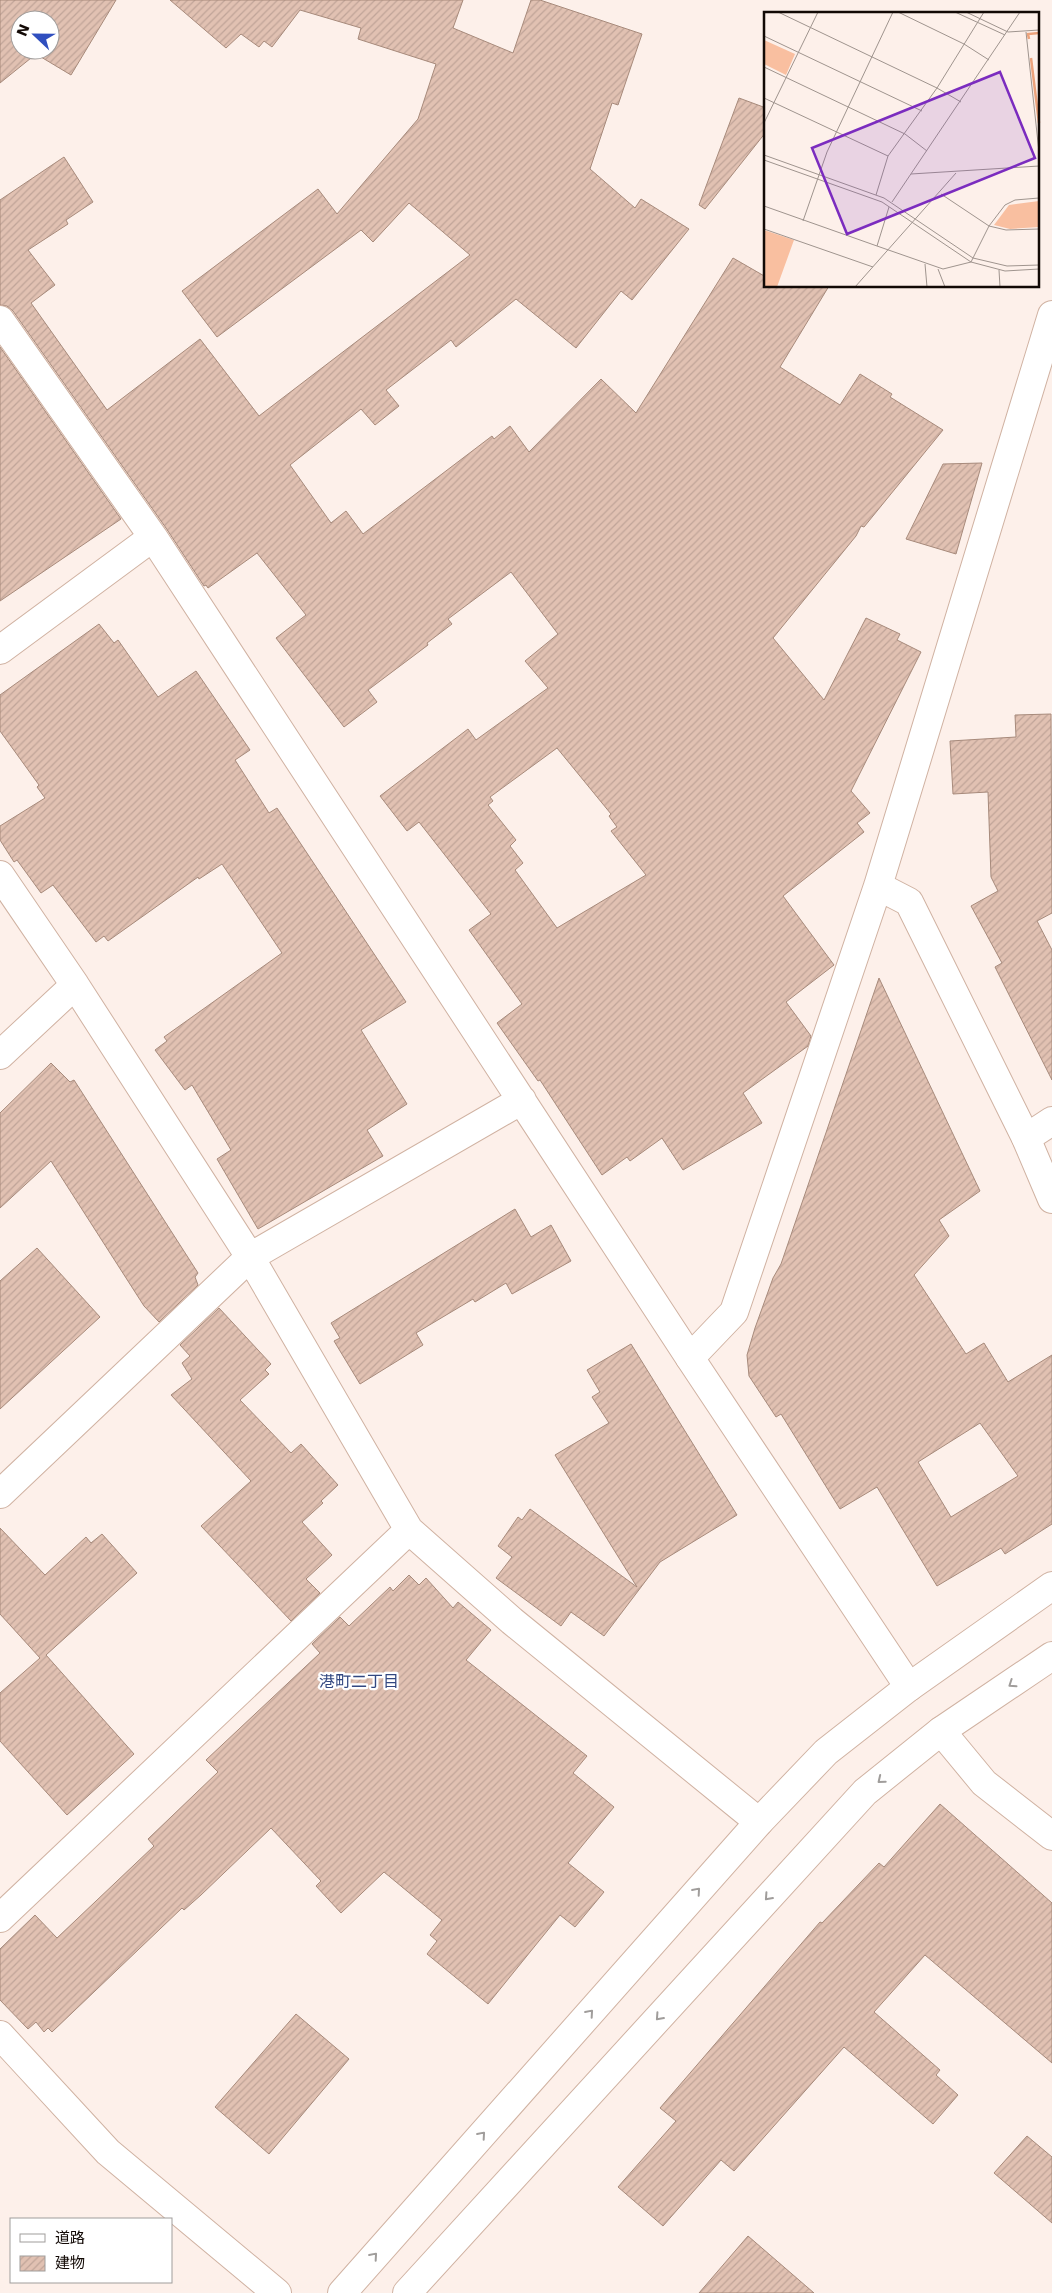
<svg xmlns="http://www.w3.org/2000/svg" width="1052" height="2293" font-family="'DejaVu Sans','Noto Sans JP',sans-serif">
	<defs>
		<pattern id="building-hatch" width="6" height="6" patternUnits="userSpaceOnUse" patternTransform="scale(1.25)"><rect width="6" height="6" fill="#e1c1b2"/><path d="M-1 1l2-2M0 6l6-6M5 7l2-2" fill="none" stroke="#c0a498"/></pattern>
	</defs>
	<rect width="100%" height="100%" fill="#fdf0ea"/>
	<path fill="url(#building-hatch)" stroke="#a78a7b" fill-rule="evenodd" d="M0,0H116L71,75L36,54L0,83ZM20,20H50V50H20Z
		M170,0H463L453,28L513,53L531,0H540L642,34L618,105L612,103L590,169L635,208L641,199L689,229L632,300L621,291L576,348L516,299L456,347L451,340L386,390L399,406L375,425L361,409L290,465L331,523L346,511L363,534L492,436L494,439L510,426L529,452L601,379L636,413L733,258L766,277V286H829L780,367L840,405L860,374L892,394L890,397L943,430L864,527L861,526L856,536L773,638L824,700L866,618L900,634L897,640L921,652L851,791L870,813L857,823L864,832L783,896L834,965L786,1002L811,1036L808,1046L743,1093L762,1123L683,1170L662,1138L630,1161L627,1157L602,1175L540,1080L538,1081L497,1023L522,1004L469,930L491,914L419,822L407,831L380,796L468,729L476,740L548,688L525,661L558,634L511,572L448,619L452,624L427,643L428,645L368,690L377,702L344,727L276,638L306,615L257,553L208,588L206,585L204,586L166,528L13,311L7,306L0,305V200L64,157L93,202L66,220L68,224L28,250L55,285L31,303L107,410L200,339L259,416L470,255L409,203L373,242L361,230L217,337L182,291L318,189L337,214L418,119L436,64L358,39L361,28L300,10L272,47L264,41L259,47L241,34L226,48ZM557,748L611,814L609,816L617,827L611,831L646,875L557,928L515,870L523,863L510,846L516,840L488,805L493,801L490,797Z
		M739,98L766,108V132L705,209L699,205Z
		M0,347L121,519L0,601Z
		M982,463L956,554L906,539L943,464Z
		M99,624L114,643L118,640L158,697L196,671L250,750L235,760L269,813L277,808L406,1002L361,1030L407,1104L367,1130L383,1156L258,1229L217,1159L231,1150L192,1085L185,1090L155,1050L167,1041L164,1037L282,953L222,864L199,879L198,877L108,941L104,936L96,942L53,885L41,893L17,860L14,862L0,840V826L45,798L37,787L39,785L0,731V695Z
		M1051,714L1052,913L1037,921L1052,950V1080L995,967L1002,963L971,906L998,891L991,877L988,792L953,794L950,741L1016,737L1015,715Z
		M879,978L980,1191L939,1220L949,1236L914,1275L966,1354L984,1343L1008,1382L1052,1355V1524L1005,1554L1001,1548L937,1586L877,1487L840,1509L781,1414L776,1417L749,1376L747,1355L755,1328L773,1278L781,1264ZM980,1423L1018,1476L951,1517L918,1462Z
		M51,1063L70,1082L74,1080L198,1273L195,1277L198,1285L159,1322L144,1306L51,1161L0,1208V1113Z
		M515,1209L531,1237L551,1225L571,1261L512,1294L506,1283L475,1302L473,1299L416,1333L423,1345L360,1384L334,1341L340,1338L331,1323Z
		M37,1248L100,1317L0,1409V1281Z
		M219,1308L271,1364L265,1370L269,1374L240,1400L291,1453L301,1444L338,1485L321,1501L323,1503L302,1522L332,1555L306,1579L320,1593L291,1621L201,1526L251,1481L171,1395L192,1379L182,1363L190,1356L180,1345Z
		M631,1344L737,1515L660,1562L604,1636L571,1612L561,1626L496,1578L512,1557L498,1546L518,1517L522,1520L530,1509L637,1587L555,1455L609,1423L592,1397L600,1392L587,1370Z
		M0,1528L45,1575L86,1537L91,1543L102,1534L137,1573L46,1655L134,1754L67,1815L0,1741V1693L40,1658L0,1614Z
		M409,1575L419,1585L426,1578L453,1608L458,1602L491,1630L466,1660L587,1756L573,1773L614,1807L568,1863L604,1892L575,1927L560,1915L488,2004L427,1954L437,1941L430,1935L442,1920L384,1872L341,1913L316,1886L321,1881L271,1828L201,1895L184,1910L182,1908L52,2032L48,2028L44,2032L36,2022L28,2029L0,2000V1949L35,1915L57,1938L154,1846L148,1839L218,1772L206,1760L320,1653L312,1644L340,1617L349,1626L390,1587L393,1591Z
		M940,1804L1052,1903V2063L925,1955L874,2012L940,2070L936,2075L958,2095L933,2124L844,2047L734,2171L721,2160L663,2226L618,2187L676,2121L660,2108L820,1922L822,1923L879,1863L884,1867Z
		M296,2014L349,2059L269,2154L215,2107Z
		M1027,2136L1052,2157V2223L994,2173Z
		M748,2236L814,2293H699Z"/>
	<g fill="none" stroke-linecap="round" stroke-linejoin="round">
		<defs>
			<path id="minor" d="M0,320L153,537L690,1358L909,1687
				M0,650L153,537
				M0,875L75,985L250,1257L409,1530L512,1621L759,1822
				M0,1055L75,985
				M1026,1138L1052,1121
				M0,1494L250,1257L522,1100
				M941,1731L984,1783L1052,1836
				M0,1918L409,1530
				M0,2035L108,2152L277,2293"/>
			<path id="tertiary" d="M878,886L909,902L1026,1138L1052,1199
				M690,1358L734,1312L878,886L1052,315
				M342,2293L759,1822L826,1752L909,1687L1052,1586
				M407,2293L865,1792L941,1731L1052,1656"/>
		</defs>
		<use href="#minor" stroke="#d0b2a2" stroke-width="30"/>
		<use href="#tertiary" stroke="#d0b2a2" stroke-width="30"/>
		<use href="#minor" stroke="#fff" stroke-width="28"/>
		<use href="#tertiary" stroke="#fff" stroke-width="28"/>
	</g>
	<defs><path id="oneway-chevron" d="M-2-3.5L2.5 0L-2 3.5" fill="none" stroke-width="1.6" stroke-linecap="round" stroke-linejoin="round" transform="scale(1.25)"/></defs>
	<g stroke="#a09d9b">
		<use href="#oneway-chevron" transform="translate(1012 1684) rotate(146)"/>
		<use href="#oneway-chevron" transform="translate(881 1780) rotate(141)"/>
		<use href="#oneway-chevron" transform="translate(697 1891) rotate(-49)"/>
		<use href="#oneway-chevron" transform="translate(768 1897) rotate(132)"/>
		<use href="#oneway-chevron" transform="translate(590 2013) rotate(-49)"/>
		<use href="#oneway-chevron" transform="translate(659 2017) rotate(132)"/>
		<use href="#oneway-chevron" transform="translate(482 2135) rotate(-49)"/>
		<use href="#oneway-chevron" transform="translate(374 2256) rotate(-49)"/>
	</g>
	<g text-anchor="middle" stroke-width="4.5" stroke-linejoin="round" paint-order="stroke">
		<g font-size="16" fill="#334881" stroke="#fff">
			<text x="359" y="1687">港町二丁目</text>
		</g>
	</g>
	<g transform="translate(764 12)">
		<rect width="275" height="275" fill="#fdf0ea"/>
		<path d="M0,28L31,42L22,63L0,52ZM275,189V215L246,217L230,213L245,193ZM0,218L30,228L13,275H0Z" fill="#f9bfa0"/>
		<path fill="none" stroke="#eca27b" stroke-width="2.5" d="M265,27L264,22L275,21M267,46L275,111"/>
		<path fill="none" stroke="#9f948e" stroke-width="1" d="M14,0L173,76L197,90M134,0L200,32L225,48M191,0L241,23M202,0L244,20L275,18M262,20L275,140M0,24L158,99M0,55L141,122L163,139M0,86L124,144M0,111L54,0M0,143L120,186L209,246L243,254L275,253M0,148L118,190L207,250L241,259L275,257M147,162L275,154M177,182L225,214L242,218L275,217M112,183L124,144L173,76L220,0M128,190L256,0M0,194L113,234M125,195L113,234L179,257L207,250L225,214L241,193L251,188L275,186M39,209L63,140L129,0M0,217L109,255M161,252L163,275M174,257L181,275M235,258L236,275M91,275L192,161"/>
		<path fill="#7b2cbf" fill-opacity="0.15" stroke="#7b2cbf" stroke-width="2.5" d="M236,60L271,146L83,222L48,136Z"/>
		<rect width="275" height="275" fill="none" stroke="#120905" stroke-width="2.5"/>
	</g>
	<rect x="10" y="2218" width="162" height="65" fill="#ffffff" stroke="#a09d9b"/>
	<rect x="20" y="2234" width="25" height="8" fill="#ffffff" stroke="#a09d9b"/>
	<text x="55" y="2243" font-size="15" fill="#120905">道路</text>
	<rect x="20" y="2256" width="25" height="15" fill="url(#building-hatch)" stroke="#a09d9b"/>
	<text x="55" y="2268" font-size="15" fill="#120905">建物</text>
	<g transform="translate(35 35) rotate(292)"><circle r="24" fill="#ffffff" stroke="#a09d9b"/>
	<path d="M0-4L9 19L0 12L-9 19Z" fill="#304fbf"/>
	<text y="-8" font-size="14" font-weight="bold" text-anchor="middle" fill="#120905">N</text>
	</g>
</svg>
